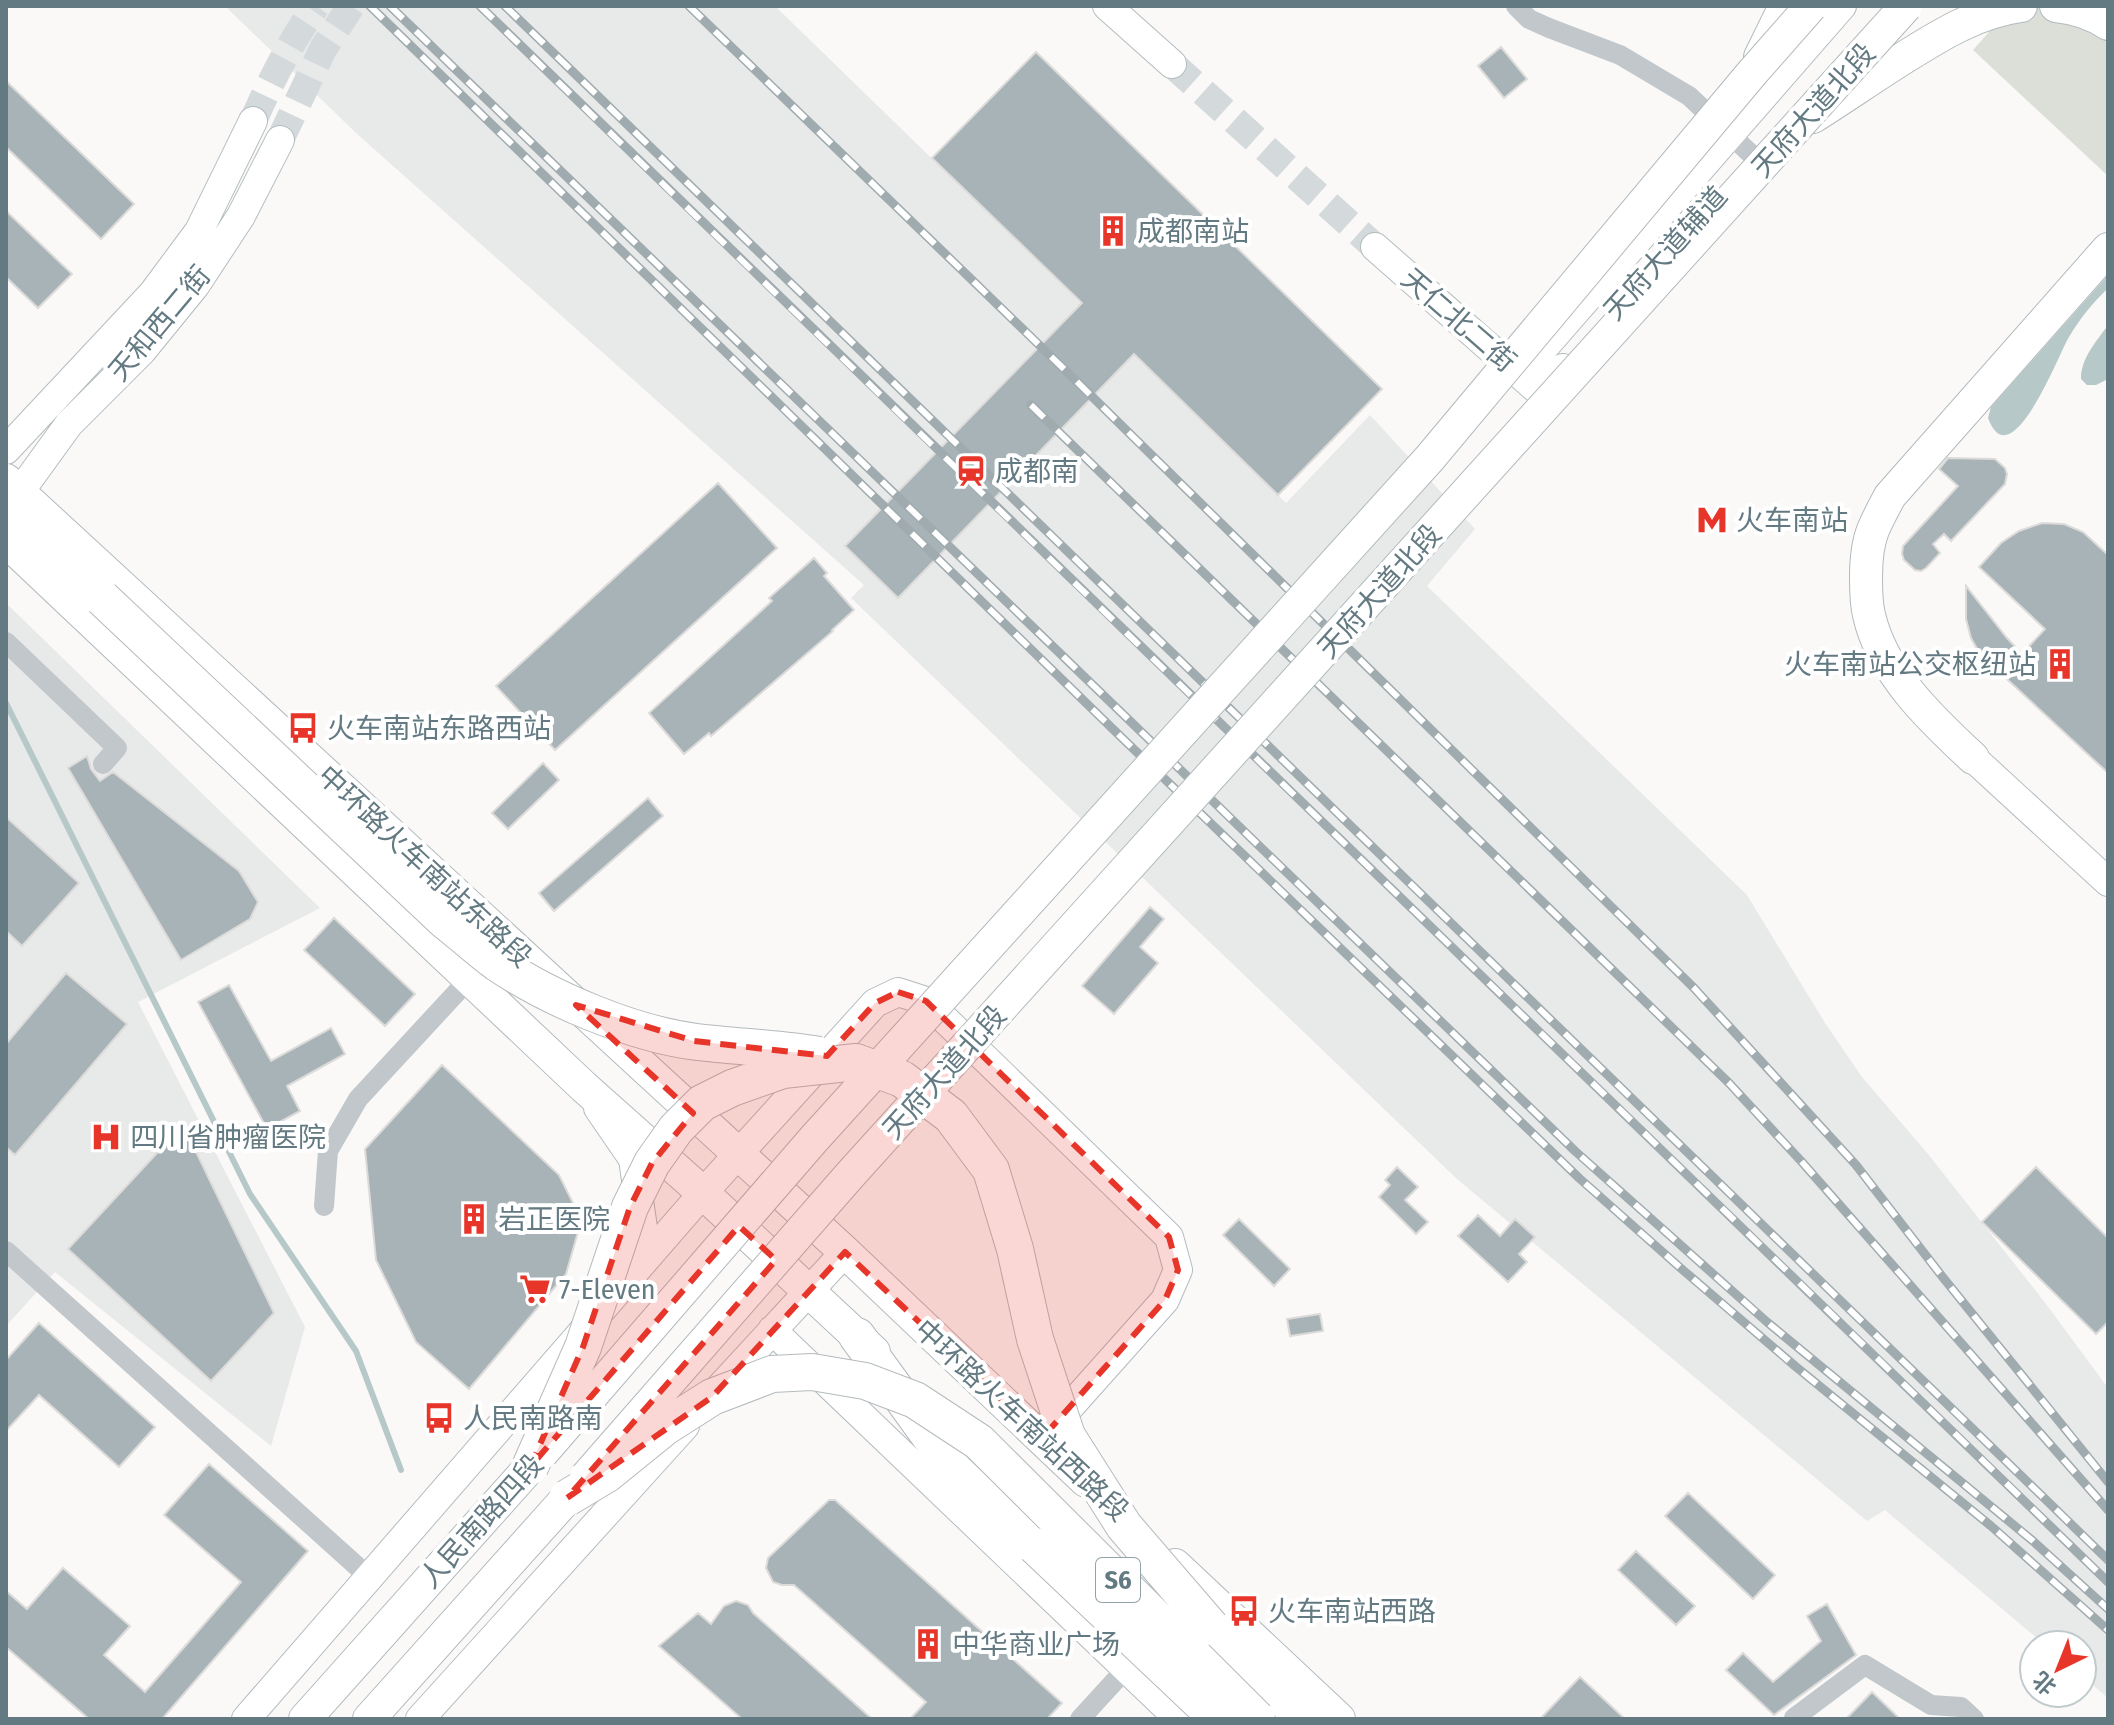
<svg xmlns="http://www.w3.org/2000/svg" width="2114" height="1725" font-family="'Fira Sans Condensed','Noto Sans SC',sans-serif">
	<rect width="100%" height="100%" fill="#faf9f8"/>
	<path fill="#e8e9e9" d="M225,6H775L1286,503L1370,415L1475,529L1427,586L1747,895L1825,1023L1862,1077L1928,1154L2043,1300L2108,1388V1698L2082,1676V1645H2045L1885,1510L1867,1521L1457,1179L851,598L864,585L356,133Z
		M6,603L320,908L138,1002L305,1327L271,1446L55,1272L6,1326Z"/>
	<path fill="#dbdfd7" d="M2012,6H2108V176L1973,50Z"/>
	<path fill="#b7c8c9" d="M2108,275V288C2093,303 2080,318 2069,337C2060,351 2011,481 1988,418L1991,407Z
		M2108,325V379L2096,385H2087L2081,379C2081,358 2096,342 2108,325Z"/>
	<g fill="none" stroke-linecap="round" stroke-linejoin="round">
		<path stroke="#b7c8c9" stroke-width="6" d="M6,703L250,1194L356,1351L401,1470"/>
	</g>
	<path fill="#a7b3b7" stroke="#dcdbda" stroke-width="2" d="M1501,47L1527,79L1504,98L1478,66Z
		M1036,52L1382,389L1278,495L1134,354L898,598L845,546L1082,303L932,158Z
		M6,81L134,204L101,239L6,147Z
		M6,211L72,274L38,308L6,277Z
		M1948,458L1995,459L2005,468L2007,474L2005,484L1951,541L1944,534L1933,544L1940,553L1926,568L1921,571L1915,570L1904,560L1902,554L1903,546L1958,486L1939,469Z
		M718,483L777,548L555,750L496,686Z
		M2042,523L2064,524L2083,532L2108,555V773L1980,654L1971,638L1966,619V586L2007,638L2022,654L2045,629L1979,567L2001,543L2019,531Z
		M814,558L827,573L824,576L854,610L832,630L833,631L711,736L709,733L684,754L649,713L772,601L769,598Z
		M87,756L91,769L100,781L113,772L239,871L258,902L250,919L181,960L68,768Z
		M543,763L559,780L508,829L492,813Z
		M648,798L663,816L554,911L539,893Z
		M6,817L79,883L22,946L6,931Z
		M1150,907L1164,919L1140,947L1158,963L1114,1014L1082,986Z
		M334,918L415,994L385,1026L304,950Z
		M66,973L127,1024L15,1155L6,1147V1044Z
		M229,985L271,1061L331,1028L345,1054L287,1086L300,1111L267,1129L198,1002Z
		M442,1065L559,1175L575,1207L578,1232L566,1274L469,1389L416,1342L376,1260L365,1149Z
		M183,1125L274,1313L211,1381L68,1249Z
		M1397,1167L1418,1187L1405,1200L1428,1222L1416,1234L1379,1197L1390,1185L1385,1180Z
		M2036,1167L2108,1238V1322L2096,1334L1982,1222Z
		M1478,1215L1500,1236L1515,1219L1535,1237L1519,1254L1527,1262L1508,1282L1458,1236Z
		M1239,1219L1290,1269L1274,1286L1223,1235Z
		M1320,1314L1323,1331L1290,1336L1287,1319Z
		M39,1323L155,1427L119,1467L39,1395L6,1431V1360Z
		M209,1464L308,1551L162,1719H89L6,1647V1591L27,1609L63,1568L130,1626L104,1655L145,1692L241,1582L164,1515Z
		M1688,1493L1775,1575L1753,1599L1665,1516Z
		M829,1500H835L1062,1703L1047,1719H910L926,1702L794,1585H782L773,1582L766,1568L768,1558Z
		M1636,1551L1695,1606L1676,1625L1618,1570Z
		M736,1601L748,1605L753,1613L872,1719H742L659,1646L698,1613L711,1624L724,1606Z
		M1827,1604L1856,1655L1774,1715L1726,1670L1743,1653L1773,1682L1821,1641L1807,1616Z
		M1580,1677L1625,1719H1540Z
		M1872,1692L1900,1719H1846Z"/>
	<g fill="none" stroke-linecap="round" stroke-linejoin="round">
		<path stroke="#d4d9db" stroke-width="28" stroke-dasharray="28 14" stroke-linecap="butt" d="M1172,64L1375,247
			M253,121C271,81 290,42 316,6
			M280,140L323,49L351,6"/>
		<defs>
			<path id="secondary" d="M1107,6L1172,64
				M1375,247L1541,393L1563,368
				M1521,374L1842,6
				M6,450L153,293L199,231L253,121
				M19,493L69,424L142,351L195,286L241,216L280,140
				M1973,758L2108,882
				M598,1108L633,1159L643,1228L634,1274
				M772,1330L1179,1719
				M713,1395L845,1252
				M246,1719L703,1193L875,1003L898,992L926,1001L1169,1237L1178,1270L1165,1300L1050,1429
				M420,1719L685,1426"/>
			<path id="primary" d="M2056,6C2075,8 2092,13 2108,24
				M1760,57L1785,6
				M1813,117C1843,98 1872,78 1902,59C1940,35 1977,12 2021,6
				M6,480L845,1252L1086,1481
				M6,541L584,1087L703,1193L874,1352
				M1973,758C1931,719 1882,673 1869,615C1866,603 1866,591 1866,578C1866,562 1867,545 1873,530C1878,518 1884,507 1890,496L2108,249
				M1175,1565L1339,1719
				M305,1719L530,1467
				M369,1719L567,1498"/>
			<path id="highway" d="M6,510L102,598
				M857,1336L955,1471L1035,1546
				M1211,1627L1304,1719"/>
		</defs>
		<use href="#secondary" stroke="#b3bcbf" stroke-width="30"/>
		<use href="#primary" stroke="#b2babd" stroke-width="34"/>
		<use href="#highway" stroke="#b4babd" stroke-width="38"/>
		<path stroke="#c1c7ca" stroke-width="20" d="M1516,6L1529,19L1549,28L1620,55L1689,96L1752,155
			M6,642L117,748L103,764
			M324,1206L328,1151L358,1099L470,978
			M6,1251L369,1577
			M1794,1718L1865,1665L1931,1705L1961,1707L1974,1719
			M1080,1719L1135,1659"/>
		<use href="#secondary" stroke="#fff" stroke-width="28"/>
		<use href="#primary" stroke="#fff" stroke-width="32"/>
		<use href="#highway" stroke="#fff" stroke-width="36"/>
		<defs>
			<path id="rail" d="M370,6L1118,734L1579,1178L1684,1271L1795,1366L1991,1526L2108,1630
				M390,6L1575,1151L1767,1322L2033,1541L2108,1609
				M480,6C1021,533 1566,1056 2108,1582
				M505,6L2108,1560
				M689,6L1064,369L1694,988L1856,1165L1941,1275L2108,1482
				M1031,405L1729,1083L1801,1161L2108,1510"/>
		</defs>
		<use href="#rail" stroke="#a0abaf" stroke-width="9"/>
		<use href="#rail" stroke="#fff" stroke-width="6" stroke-dasharray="18" stroke-linecap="butt"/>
		<defs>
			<path id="primary-bridge" d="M542,1453L813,1140L1429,459L1752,73L1811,6
				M586,1477L850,1175L1906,6"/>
			<path id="highway-bridge" d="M102,598L444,920C462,934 479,950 497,963C550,999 633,1034 697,1042C738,1047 779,1048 819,1055
				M530,1467L583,1347L630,1207L652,1163L676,1129L702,1103L732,1088L783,1070L856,1062L902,1079L951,1116L991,1170L1015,1249L1035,1339L1067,1436L1124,1526L1211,1627
				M567,1498L607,1474L665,1427L712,1397L772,1374L812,1372L865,1381L915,1400L979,1442L1257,1719
				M1035,1546L1218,1719"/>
		</defs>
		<use href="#primary-bridge" stroke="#b2babd" stroke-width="34" stroke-linecap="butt"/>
		<use href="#highway-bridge" stroke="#b4babd" stroke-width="38" stroke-linecap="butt"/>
		<use href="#primary-bridge" stroke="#fff" stroke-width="32"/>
		<use href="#highway-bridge" stroke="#fff" stroke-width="36"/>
	</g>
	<path fill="#e8352a" fill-opacity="0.2" stroke="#e8352a" stroke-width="6" stroke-dasharray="16 10" stroke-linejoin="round" d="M898,992L926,1001L1169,1237L1178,1270L1165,1300L1042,1438L845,1252L712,1397L567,1498L776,1260L739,1226L530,1467L583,1347L630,1207L652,1163L693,1113L576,1005L694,1041L827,1056L875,1003Z"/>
	<defs>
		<symbol id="building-bare" viewBox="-9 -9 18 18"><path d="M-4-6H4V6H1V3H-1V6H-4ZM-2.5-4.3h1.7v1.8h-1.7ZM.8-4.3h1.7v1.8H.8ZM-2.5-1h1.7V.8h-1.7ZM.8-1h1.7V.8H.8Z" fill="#e8352a" stroke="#fff" stroke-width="2.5" paint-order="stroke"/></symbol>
		<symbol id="station-bare" viewBox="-9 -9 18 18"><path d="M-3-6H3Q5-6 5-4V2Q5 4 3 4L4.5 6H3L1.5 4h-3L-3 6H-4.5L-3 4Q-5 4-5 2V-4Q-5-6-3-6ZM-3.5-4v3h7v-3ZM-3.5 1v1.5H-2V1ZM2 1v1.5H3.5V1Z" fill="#e8352a" stroke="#fff" stroke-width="2.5" paint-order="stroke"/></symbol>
		<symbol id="metro-bare" viewBox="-9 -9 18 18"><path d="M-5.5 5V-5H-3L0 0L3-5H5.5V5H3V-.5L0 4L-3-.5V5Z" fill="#e8352a" stroke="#fff" stroke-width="2.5" paint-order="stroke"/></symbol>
		<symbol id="bus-bare" viewBox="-9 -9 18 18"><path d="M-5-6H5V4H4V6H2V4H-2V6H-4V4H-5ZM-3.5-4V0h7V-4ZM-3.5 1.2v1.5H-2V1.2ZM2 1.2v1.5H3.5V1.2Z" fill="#e8352a" stroke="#fff" stroke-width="2.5" paint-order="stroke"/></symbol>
		<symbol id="hospital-bare" viewBox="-9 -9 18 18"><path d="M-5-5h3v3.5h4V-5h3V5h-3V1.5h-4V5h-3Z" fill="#e8352a" stroke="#fff" stroke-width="2.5" paint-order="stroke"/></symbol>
		<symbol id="supermarket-bare" viewBox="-9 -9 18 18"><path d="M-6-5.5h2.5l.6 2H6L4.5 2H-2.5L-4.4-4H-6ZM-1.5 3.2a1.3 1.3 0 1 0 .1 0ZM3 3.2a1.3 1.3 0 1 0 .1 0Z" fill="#e8352a" stroke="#fff" stroke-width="2.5" paint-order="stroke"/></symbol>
	</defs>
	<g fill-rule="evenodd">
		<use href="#building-bare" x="1091" y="209" width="44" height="44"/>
		<use href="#station-bare" x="949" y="449" width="44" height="44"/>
		<use href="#metro-bare" x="1690" y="498" width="44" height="44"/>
		<use href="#building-bare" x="2038" y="642" width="44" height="44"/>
		<use href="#bus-bare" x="281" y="706" width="44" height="44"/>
		<use href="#hospital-bare" x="84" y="1115" width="44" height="44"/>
		<use href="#building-bare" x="452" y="1197" width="44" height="44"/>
		<use href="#supermarket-bare" x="513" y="1267" width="44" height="44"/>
		<use href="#bus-bare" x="417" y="1396" width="44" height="44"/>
		<use href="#bus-bare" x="1222" y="1589" width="44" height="44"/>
		<use href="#building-bare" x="906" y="1622" width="44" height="44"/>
	</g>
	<g text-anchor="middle" stroke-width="8" stroke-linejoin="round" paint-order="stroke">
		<rect fill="#fff" stroke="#92a2a8" stroke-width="2" x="1096" y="1558" width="44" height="44" rx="6"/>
		<g font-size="26" font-weight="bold" fill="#647a83">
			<text x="1118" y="1589">S6</text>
		</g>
		<g font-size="28" fill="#647a83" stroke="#fff">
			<text transform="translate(1813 110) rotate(-48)" y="10">天府大道北段</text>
			<text transform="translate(1665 253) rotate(-48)" y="10">天府大道辅道</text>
			<text transform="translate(1459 320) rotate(41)" y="10">天仁北二街</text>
			<text transform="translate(159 323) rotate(-50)" y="10">天和西二街</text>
			<text transform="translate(1379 591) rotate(-48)" y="10">天府大道北段</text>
			<text transform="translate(425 866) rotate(43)" y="10">中环路火车南站东路段</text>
			<text transform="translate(944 1072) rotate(-48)" y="10">天府大道北段</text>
			<text transform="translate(1022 1420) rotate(43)" y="10">中环路火车南站西路段</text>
			<text transform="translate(481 1521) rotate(-48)" y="10">人民南路四段</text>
		</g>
		<g font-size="28" fill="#647a83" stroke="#fff" text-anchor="start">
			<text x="1137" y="241">成都南站</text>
			<text x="995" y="481">成都南</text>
			<text x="1736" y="530">火车南站</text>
			<text x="2036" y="674" text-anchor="end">火车南站公交枢纽站</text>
			<text x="327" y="738">火车南站东路西站</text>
			<text x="130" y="1147">四川省肿瘤医院</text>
			<text x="498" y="1229">岩正医院</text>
			<text x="559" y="1299">7-Eleven</text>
			<text x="463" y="1428">人民南路南</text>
			<text x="1268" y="1621">火车南站西路</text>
			<text x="952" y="1654">中华商业广场</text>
		</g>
	</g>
	<rect width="2114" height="1725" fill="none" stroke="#647a83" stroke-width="16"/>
	<g transform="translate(2058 1669) rotate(223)"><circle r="38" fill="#ffffff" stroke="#c1cacd" stroke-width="2"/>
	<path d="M0-6L14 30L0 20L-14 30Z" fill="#e8352a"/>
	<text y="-12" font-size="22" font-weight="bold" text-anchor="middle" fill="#647a83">北</text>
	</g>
</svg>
